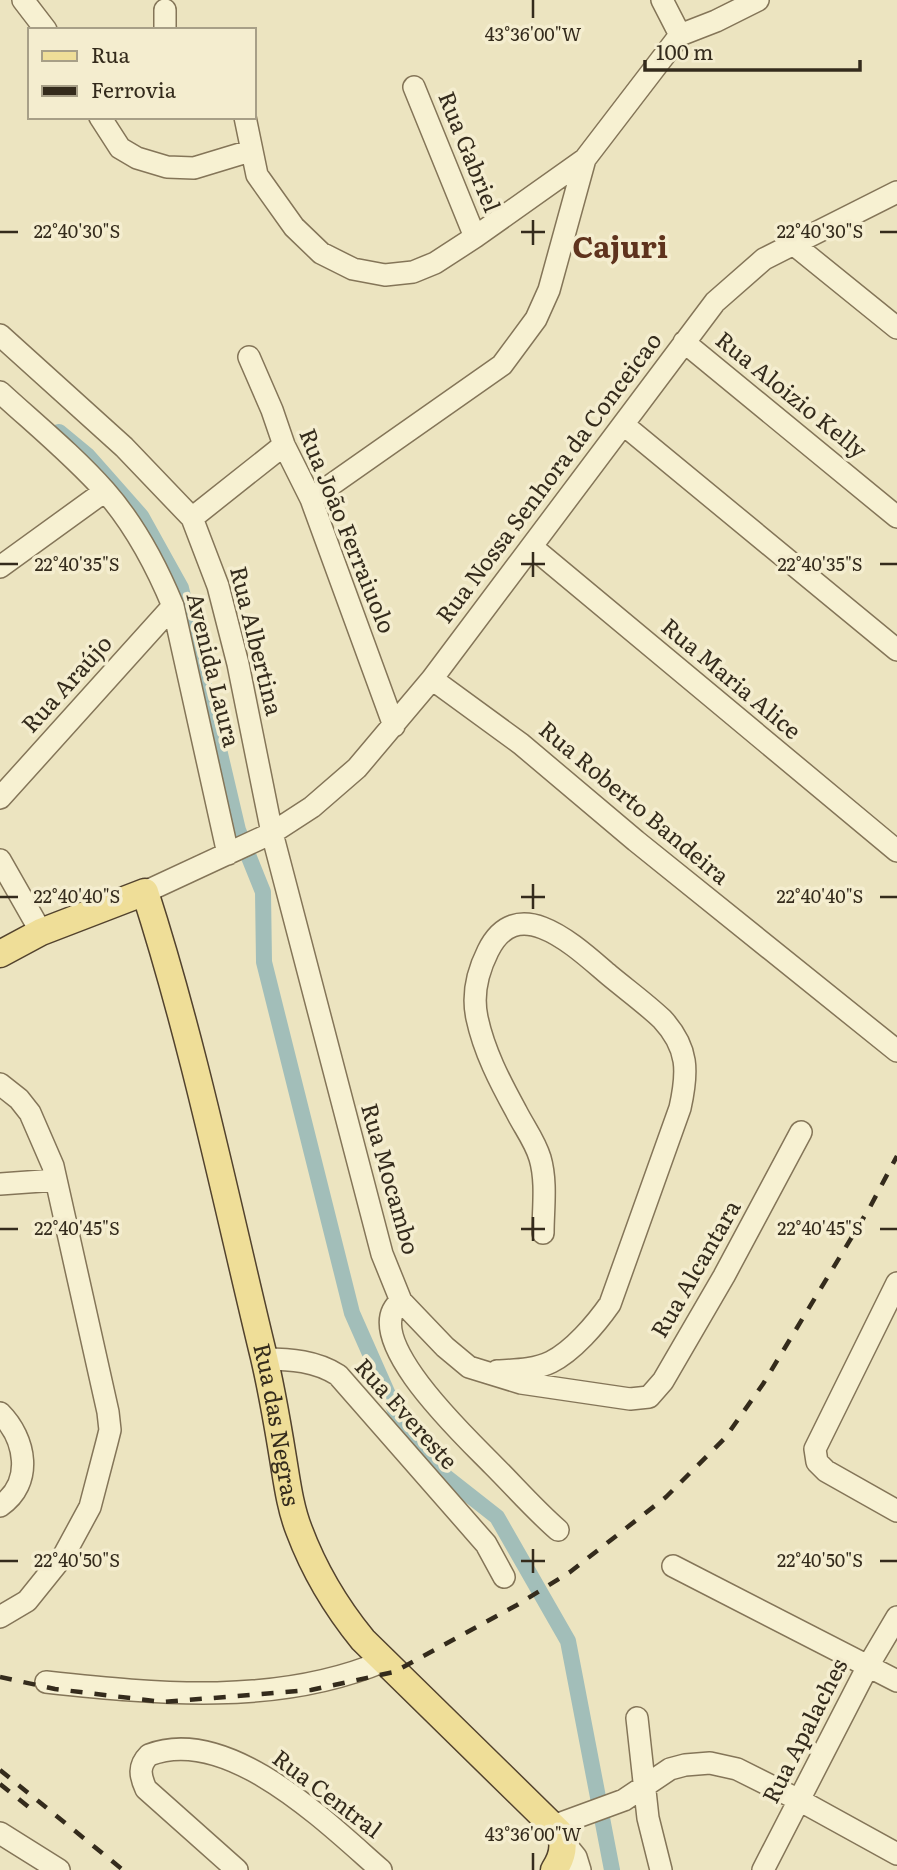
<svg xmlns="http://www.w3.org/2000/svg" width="897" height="1870" font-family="Literata,serif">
	<rect width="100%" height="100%" fill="#ece4c0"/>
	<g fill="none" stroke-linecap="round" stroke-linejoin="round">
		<path stroke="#a2beb9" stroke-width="16" d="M59,432L88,456L141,516L181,588L238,830L263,892L264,962L352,1313L413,1451L497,1517L568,1641L612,1870"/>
		<defs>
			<path id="minor" d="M23,0L46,30
				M662,0L680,35
				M165,10V30
				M414,87L475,237
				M100,117L120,148L137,158L167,167L194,168L250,151
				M245,117L257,175L294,227L321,253L353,269L385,275L413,272L435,263L475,237L585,159L680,35L716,21L758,0
				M792,243L897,328
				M0,335L124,447L192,518L218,586L238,664L272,833L382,1254L401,1301L445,1347L469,1367L521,1383L630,1399L649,1397L663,1381L724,1276L801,1132
				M684,342L897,517
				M249,357L272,410L284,445L311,499L394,726
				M0,392C35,424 74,456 105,491C135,525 156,565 173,606L228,854
				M624,425L897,650
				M311,499L502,365L536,319L549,290L585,159
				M192,518L284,445
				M532,547L897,851
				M0,567L105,491
				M432,679L521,744L636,841L897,1051
				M0,798L173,606
				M0,860L41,932
				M145,892L272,833L312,807L357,768L432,679L715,302L764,259L897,192
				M0,1084L19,1099L30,1113L53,1166L108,1412L110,1430L107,1442L90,1507L64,1555L27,1601L0,1617
				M0,1184L56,1180
				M897,1283L815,1449L817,1462L826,1471L897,1511
				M401,1301C356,1336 469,1440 493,1465C515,1487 535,1510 558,1530
				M265,1359C291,1359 316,1361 338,1375L486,1544L504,1577
				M497,1371C514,1370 535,1370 551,1362C573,1351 596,1324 610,1304L680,1108C688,1072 689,1048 662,1019C645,1003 627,990 609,975C577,948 518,890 488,951C478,971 472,995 477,1018C484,1051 500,1082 516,1111C524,1127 535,1141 540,1158C547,1182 543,1209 543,1233
				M0,1413C26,1439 34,1483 0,1506
				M673,1566L897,1681
				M46,1682C158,1694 278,1706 384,1661
				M637,1718L648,1818L661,1870
				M553,1826L624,1800L670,1769L685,1765L710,1763L737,1769L799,1800L897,1854
				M0,1833L59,1870
				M563,1841L576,1857L580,1870
				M237,1870L146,1789C140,1776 138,1766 149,1755C228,1724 327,1823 381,1870
				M763,1870L868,1666L897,1617"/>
			<g id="major">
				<path id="s1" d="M0,954L41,932L145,892C193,1041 225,1196 262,1349C271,1385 277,1421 283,1458C287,1482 290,1507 299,1530C314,1570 336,1607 363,1640L559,1832C566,1845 562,1858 554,1870"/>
			</g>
		</defs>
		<use href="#minor" stroke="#847558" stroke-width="24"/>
		<use href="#major" stroke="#52422d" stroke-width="29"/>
		<use href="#minor" stroke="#f7f1d2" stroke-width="21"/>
		<use href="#major" stroke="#efde98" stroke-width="26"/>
		<path stroke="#342b1c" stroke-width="4.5" stroke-dasharray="12 12" stroke-linecap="butt" d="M0,1677L55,1689L163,1702L311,1690L394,1672L517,1605L570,1572L666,1497L725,1438L763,1384L870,1207L897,1156
			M0,1770L123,1870
			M0,1784L31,1809"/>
	</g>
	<path fill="none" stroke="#342b1c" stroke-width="2.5" d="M533,0V18M533,220V245M0,232H18M521,232H545M880,232H897M533,552V577M0,564H18M521,564H545M880,564H897M533,884V909M0,897H18M521,897H545M880,897H897M533,1217V1241M0,1229H18M521,1229H545M880,1229H897M533,1549V1573M0,1561H18M521,1561H545M880,1561H897M533,1853V1870"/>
	<g text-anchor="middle" stroke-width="7" stroke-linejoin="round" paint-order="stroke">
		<g font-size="23" fill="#342b1c" stroke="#f4edcf">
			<text transform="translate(469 152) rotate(68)" y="8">Rua Gabriel</text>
			<text transform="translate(791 395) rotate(39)" y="8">Rua Aloizio Kelly</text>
			<text transform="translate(549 478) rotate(-53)" y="8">Rua Nossa Senhora da Conceicao</text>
			<text transform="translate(347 531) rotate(68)" y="8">Rua João Ferraiuolo</text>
			<text transform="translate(256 641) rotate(76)" y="8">Rua Albertina</text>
			<text transform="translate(213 670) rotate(76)" y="8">Avenida Laura</text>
			<text transform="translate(731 679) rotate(40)" y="8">Rua Maria Alice</text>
			<text transform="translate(67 684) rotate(-48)" y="8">Rua Araújo</text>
			<text transform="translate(634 803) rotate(40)" y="8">Rua Roberto Bandeira</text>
			<text transform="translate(390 1179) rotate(74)" y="8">Rua Mocambo</text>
			<text transform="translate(696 1269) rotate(-60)" y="8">Rua Alcantara</text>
			<text transform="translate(406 1414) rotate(48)" y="8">Rua Evereste</text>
			<text dy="8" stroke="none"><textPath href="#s1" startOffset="707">Rua das Negras</textPath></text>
			<text transform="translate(805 1731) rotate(-63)" y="8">Rua Apalaches</text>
			<text transform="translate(327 1794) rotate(37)" y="8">Rua Central</text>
		</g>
		<g font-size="30" font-weight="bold" fill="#5f331d" stroke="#f4edcf">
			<text x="620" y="258">Cajuri</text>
		</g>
	</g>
	<g font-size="18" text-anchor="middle" fill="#342b1c" stroke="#f4edcf" stroke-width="7" stroke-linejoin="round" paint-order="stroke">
		<text x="533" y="41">43°36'00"W</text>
		<text x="77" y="238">22°40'30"S</text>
		<text x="820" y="238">22°40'30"S</text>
		<text x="77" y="571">22°40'35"S</text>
		<text x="820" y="571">22°40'35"S</text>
		<text x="77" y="903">22°40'40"S</text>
		<text x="820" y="903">22°40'40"S</text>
		<text x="77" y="1235">22°40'45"S</text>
		<text x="820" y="1235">22°40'45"S</text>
		<text x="77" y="1567">22°40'50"S</text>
		<text x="820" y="1567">22°40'50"S</text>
		<text x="533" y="1841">43°36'00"W</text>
	</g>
	<rect x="28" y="28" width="228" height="91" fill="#f4edcf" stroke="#a79f87" stroke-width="2"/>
	<rect x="42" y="51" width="35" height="10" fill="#efde98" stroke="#a79f87" stroke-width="2"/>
	<text x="91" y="63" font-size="21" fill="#342b1c">Rua</text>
	<rect x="42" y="86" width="35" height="10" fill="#342b1c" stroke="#a79f87" stroke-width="2"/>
	<text x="91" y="98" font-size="21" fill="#342b1c">Ferrovia</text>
	<path d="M645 60v10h215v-10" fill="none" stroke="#342b1c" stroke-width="3.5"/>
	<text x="656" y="60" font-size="21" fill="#342b1c" stroke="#f4edcf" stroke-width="5" paint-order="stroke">100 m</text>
</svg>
